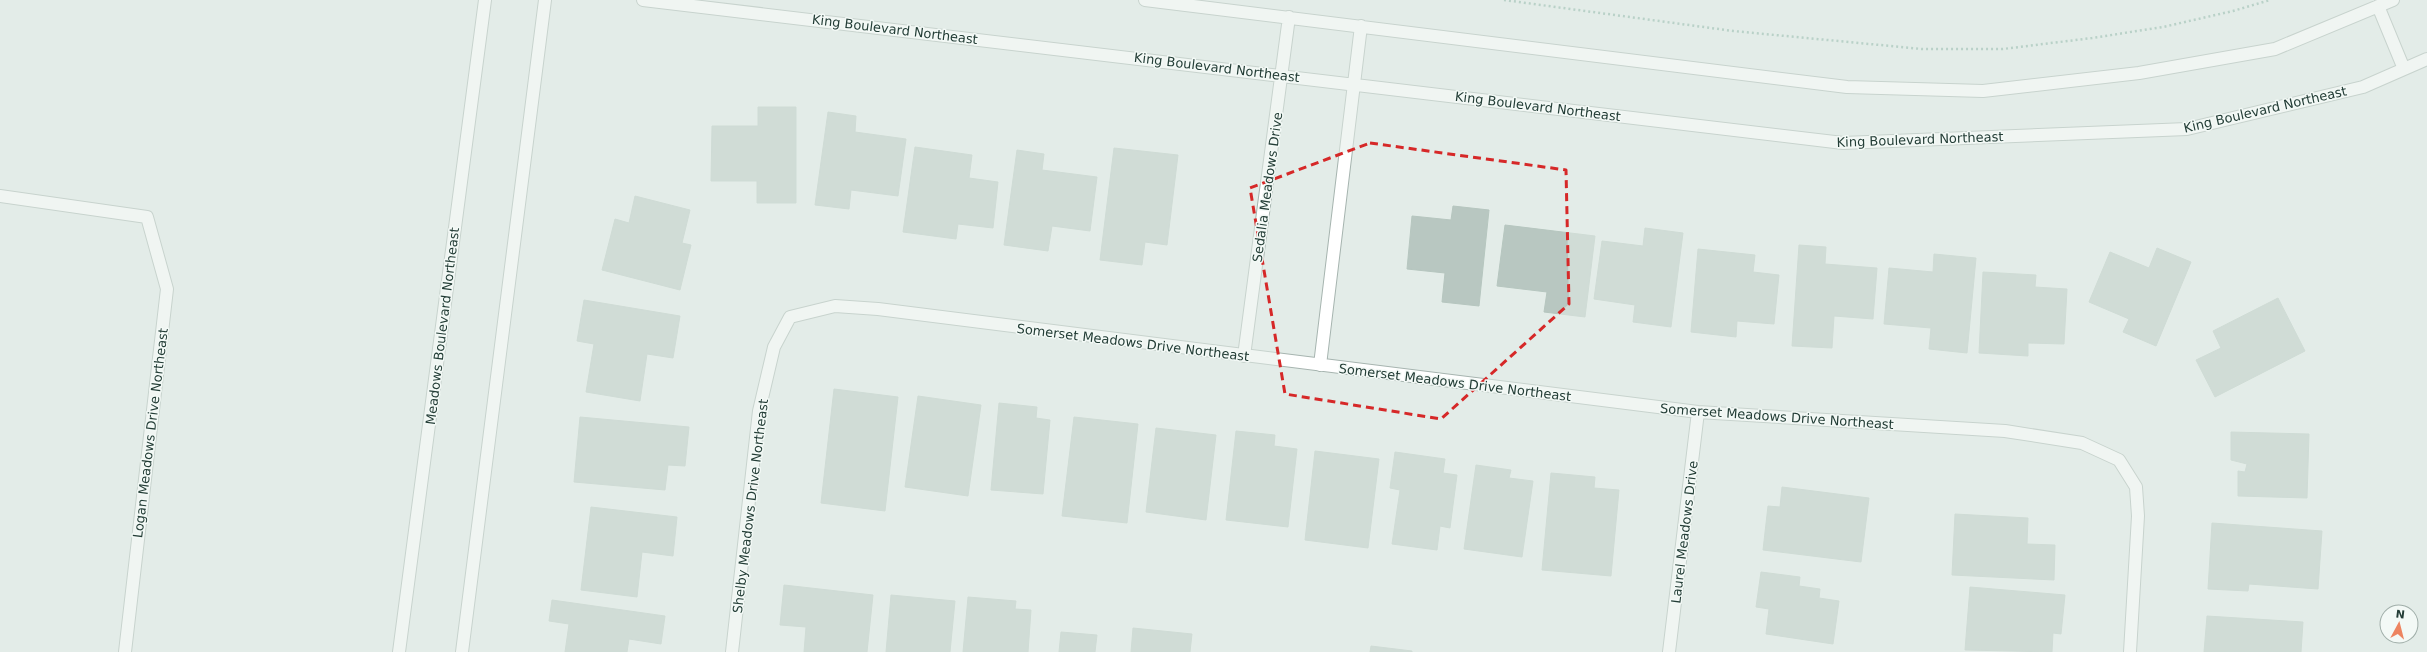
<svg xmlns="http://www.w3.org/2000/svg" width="2427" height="652" font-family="'DejaVu Sans',sans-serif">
	<rect width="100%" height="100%" fill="#e3ece8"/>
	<path fill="#b8c7c1" stroke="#b6c6bf" d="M758,107H796V203H757V181H711L712,126H758Z
		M828,112L856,116L855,132L906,139L898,196L851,190L849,209L815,205Z
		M915,147L972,155L969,178L998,182L993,228L958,224L956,239L903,232Z
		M1114,148L1178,155L1167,245L1145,242L1142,265L1100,260Z
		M1017,150L1044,154L1042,170L1097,177L1090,231L1052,226L1048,251L1004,245Z
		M635,196L690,210L682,243L691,245L680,290L602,270L615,219L629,223Z
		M1453,206L1489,210L1479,306L1442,302L1445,273L1407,269L1412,216L1451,220Z
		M1505,225L1595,236L1585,317L1544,312L1547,292L1497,286Z
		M1645,228L1683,233L1671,327L1633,322L1635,305L1594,299L1602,241L1643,246Z
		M1799,245L1826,247L1825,264L1877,268L1873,319L1834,316L1832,348L1792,346Z
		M2157,248L2191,262L2156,346L2123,332L2129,319L2089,302L2110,252L2149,268Z
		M1698,249L1755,255L1753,272L1779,275L1774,324L1737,321L1736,337L1691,332Z
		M1934,254L1976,258L1967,353L1929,349L1931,328L1884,324L1889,268L1933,272Z
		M1983,272L2036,275L2035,287L2067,289L2064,344L2028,343V356L1979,353Z
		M2278,298L2305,351L2215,397L2196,360L2221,348L2213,331Z
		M584,300L680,316L673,358L647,354L640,401L586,392L594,344L577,341Z
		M834,389L898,397L885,511L821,503Z
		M918,396L981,405L968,496L905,487Z
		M999,403L1037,407L1036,418L1050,420L1043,494L991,490Z
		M580,417L689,427L685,466L668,465L665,490L574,482Z
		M1074,417L1138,424L1127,523L1062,516Z
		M1156,428L1216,435L1206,520L1146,512Z
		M1236,431L1275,435L1274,446L1297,449L1288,527L1226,520Z
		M2231,432L2309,434L2307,498L2238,496V471L2245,472L2247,464L2231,460Z
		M1315,451L1379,459L1368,548L1305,540Z
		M1395,452L1445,459L1443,473L1457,475L1450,528L1440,526L1437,550L1392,544L1400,490L1390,488Z
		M1476,465L1511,470L1509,478L1533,481L1522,557L1464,549Z
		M1551,473L1595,477L1594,488L1619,490L1611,576L1542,570Z
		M1782,487L1869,498L1861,562L1763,550L1768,506L1780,507Z
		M591,507L677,517L673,556L642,552L637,597L581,590Z
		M1955,514L2028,518L2027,544L2055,545L2054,580L1952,575Z
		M2212,523L2322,531L2318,589L2249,584L2248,591L2208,589Z
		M1761,572L1800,577L1799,586L1820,589L1819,598L1839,601L1833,644L1766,634L1769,609L1756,607Z
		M784,585L873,595L867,652H804L806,627L780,625Z
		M1970,587L2065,595L2061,634L2053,633L2052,652L1965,650Z
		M891,595L955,601L950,652H886Z
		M968,597L1016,601L1015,609L1031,610L1028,652H963Z
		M552,600L665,616L661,644L629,639L627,652H565L569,624L549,621Z
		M2207,616L2303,622L2301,652H2204Z
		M1133,628L1192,634L1190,652H1131Z
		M1061,632L1097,635L1095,652H1059Z
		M1371,646L1412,651V652H1370Z"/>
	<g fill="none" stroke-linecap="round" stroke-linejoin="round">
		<defs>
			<path id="minor" d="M643,0L1843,143L2187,129L2363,87L2427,59
				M1145,0L1847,87L1983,91L2139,73L2275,49L2393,0
				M2378,6L2404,69
				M0,196L147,217L167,289L125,652
				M1244,356L1289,17
				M1320,365L1361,26
				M399,652L485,0
				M462,652L545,0
				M732,652L759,411L774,347L790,317L835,306L878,309L1698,412L2005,431L2082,443L2119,460L2136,487L2138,516L2130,652
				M1669,652L1698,412"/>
		</defs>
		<use href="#minor" stroke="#a6b4af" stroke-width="14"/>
		<path stroke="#85afa2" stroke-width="2.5" stroke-dasharray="2 3" stroke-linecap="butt" d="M1504,0L1733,31L1922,49H2003L2092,38L2163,27L2233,11L2270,0"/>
		<use href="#minor" stroke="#fff" stroke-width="12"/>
	</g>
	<path d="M0 0H2427V652H0ZM1370,143L1566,170L1569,304L1441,419L1285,394L1250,188Z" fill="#e3ece8" fill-opacity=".55" fill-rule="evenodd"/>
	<path fill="none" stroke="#d62828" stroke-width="3" stroke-dasharray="8 5" stroke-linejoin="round" d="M1370,143L1566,170L1569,304L1441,419L1285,394L1250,188Z"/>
	<g text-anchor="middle" stroke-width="3" stroke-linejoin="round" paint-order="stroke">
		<g font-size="13" fill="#233d36" stroke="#f3f9f6">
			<text transform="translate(895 29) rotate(7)" y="5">King Boulevard Northeast</text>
			<text transform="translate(1217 67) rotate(7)" y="5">King Boulevard Northeast</text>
			<text transform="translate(1538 106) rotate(7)" y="5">King Boulevard Northeast</text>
			<text transform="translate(2265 109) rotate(-13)" y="5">King Boulevard Northeast</text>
			<text transform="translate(1920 139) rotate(-2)" y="5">King Boulevard Northeast</text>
			<text transform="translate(1267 187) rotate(-82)" y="5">Sedalia Meadows Drive</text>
			<text transform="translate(442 326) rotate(-83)" y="5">Meadows Boulevard Northeast</text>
			<text transform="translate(1133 342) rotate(7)" y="5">Somerset Meadows Drive Northeast</text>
			<text transform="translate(1455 382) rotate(7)" y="5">Somerset Meadows Drive Northeast</text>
			<text transform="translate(1777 416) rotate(4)" y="5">Somerset Meadows Drive Northeast</text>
			<text transform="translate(150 433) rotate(-83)" y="5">Logan Meadows Drive Northeast</text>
			<text transform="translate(750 506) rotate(-83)" y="5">Shelby Meadows Drive Northeast</text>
			<text transform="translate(1684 532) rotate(-83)" y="5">Laurel Meadows Drive</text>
		</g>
	</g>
	<g transform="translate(2399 624) rotate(7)"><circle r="19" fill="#f3f9f6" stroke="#a0aea9"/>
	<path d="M0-3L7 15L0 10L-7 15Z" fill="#ed8460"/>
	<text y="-6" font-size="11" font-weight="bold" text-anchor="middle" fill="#233d36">N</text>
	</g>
</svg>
